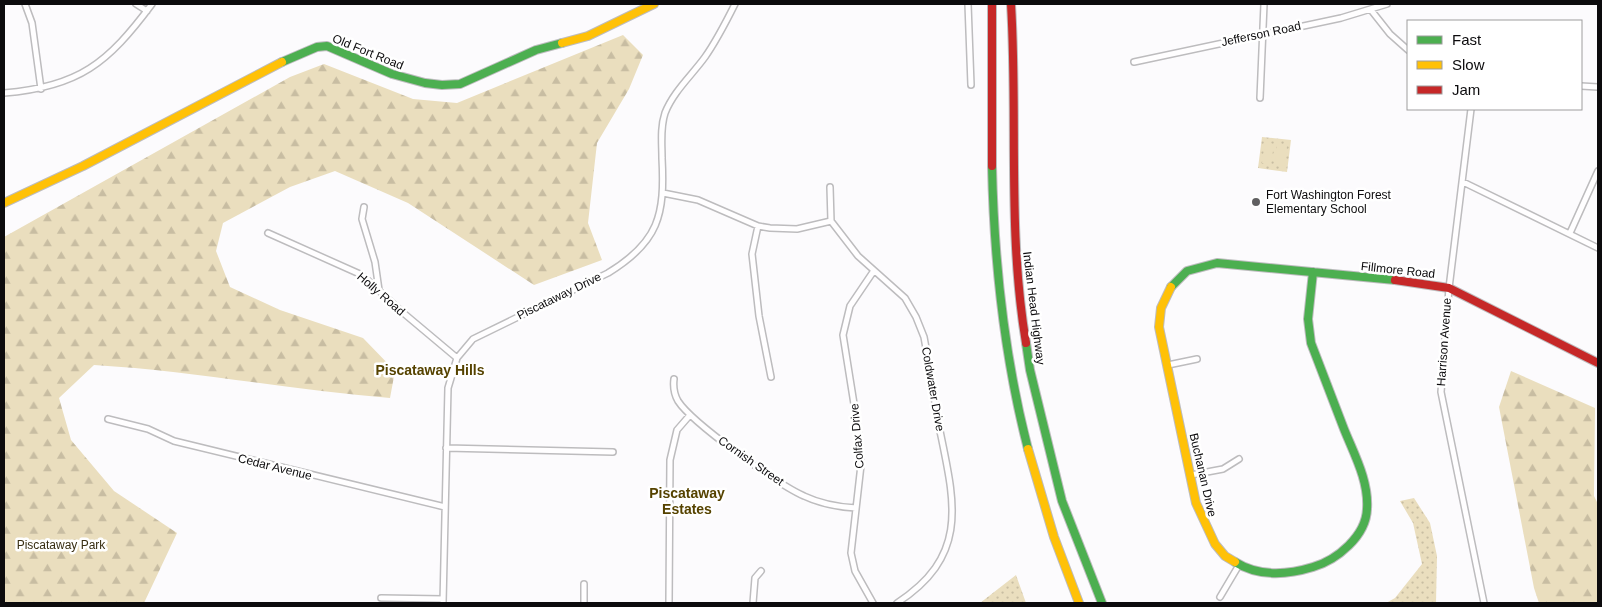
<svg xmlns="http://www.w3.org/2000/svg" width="1602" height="607" font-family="Helvetica,sans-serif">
	<defs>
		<pattern id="green-dots" width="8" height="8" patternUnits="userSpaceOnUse" patternTransform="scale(1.25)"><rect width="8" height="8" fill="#eadebe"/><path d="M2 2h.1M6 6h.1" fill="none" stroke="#c8bda2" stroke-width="1.8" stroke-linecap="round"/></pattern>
		<pattern id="forest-firs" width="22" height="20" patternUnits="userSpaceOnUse" patternTransform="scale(1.25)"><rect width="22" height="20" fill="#eadebe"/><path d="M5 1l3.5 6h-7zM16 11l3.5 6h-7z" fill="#c8bda2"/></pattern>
	</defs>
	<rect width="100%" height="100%" fill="#fcfbfd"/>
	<path fill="url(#green-dots)" d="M1262,137L1291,140L1287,172L1258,168Z
		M1414,498L1430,523L1437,556L1436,603H1386L1395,598L1422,564L1413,523L1400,501Z
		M1016,575L1026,603H980Z"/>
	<path fill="url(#forest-firs)" d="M623,35L643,55L629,89L597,143L588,223L602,260L534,285L408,203L335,171L290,187L223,223L216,251L230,287L280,310L363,338L395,371L390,398C291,390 194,371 94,365L59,398L71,440L114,491L177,533L144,603H4V237L290,77L324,64L413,99L457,103Z
		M1511,371L1595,408L1594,496L1598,504V603H1539L1534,588L1499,407Z"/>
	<path fill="#eadebe" d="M1265,143L1274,144L1271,164L1262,163Z
		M1277,144L1287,146L1284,166L1275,165Z"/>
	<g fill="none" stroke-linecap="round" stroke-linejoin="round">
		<defs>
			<path id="street" d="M25,4L32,23L41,89
				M136,4L147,11
				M968,4L971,85
				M1371,10L1390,34L1408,50
				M1134,62L1341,18L1387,4
				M1581,86L1598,87
				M4,93C79,87 108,63 152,4
				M1260,98L1264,4
				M1471,109L1449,288L1441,392L1484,603
				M1463,182L1598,248
				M830,187L831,221L858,256L905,298L916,317L924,337C930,369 934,400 940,431C955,504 969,556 897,603
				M663,193L698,200L758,226L770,228L797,229L831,221
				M364,207L362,219L375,262L379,290
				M758,226L752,254L759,316L771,377
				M268,233L362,275L401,311L457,358
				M1570,233L1598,171
				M1168,365L1197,359
				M674,379C673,387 674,394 678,401C692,423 779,485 804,496C821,504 838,507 856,508
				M108,419L148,429L174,441L445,507
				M446,448L613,452
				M1191,475L1223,469L1239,459
				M1220,597L1239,565
				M381,598L443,599
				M443,603L448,388L457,358L473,339L608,273C659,242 665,215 662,158C662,143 660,128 665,113C673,92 692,75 705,57C717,40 726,22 735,4
				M584,603V584
				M669,603L670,460L677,430L690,415
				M753,603L755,578L761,571
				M873,603L855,571L851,553L861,465L858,429L843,335L850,306L873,272"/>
			<path id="fast" d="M282,62L317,47L327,46L392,74L425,83L442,85L460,84L536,50L562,43
				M992,166C994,262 1004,356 1028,449
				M1171,287L1187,271L1217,263L1395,280
				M1026,343L1030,370L1062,501L1102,603
				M1235,562C1259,577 1287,575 1313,567C1337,560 1366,536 1367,509C1369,481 1354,454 1344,429C1333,400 1322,372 1311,343L1308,319L1313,272"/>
			<path id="slow" d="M562,43L588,36L654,4
				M4,203L83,166L282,62
				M1171,287L1161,308L1159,327L1196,503L1215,544L1225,556L1235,562
				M1028,449L1054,537L1079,603"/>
			<path id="jam" d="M1011,4C1018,117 1007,231 1026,343
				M992,166V4
				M1395,280L1449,288L1598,363"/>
		</defs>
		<use href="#street" stroke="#bdbcbe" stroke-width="8"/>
		<use href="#fast" stroke="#bdbcbe" stroke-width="10"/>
		<use href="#slow" stroke="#bdbcbe" stroke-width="10"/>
		<use href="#jam" stroke="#bdbcbe" stroke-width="10"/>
		<use href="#street" stroke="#fffeff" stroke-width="5"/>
		<use href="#fast" stroke="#4caf50" stroke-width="8"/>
		<use href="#slow" stroke="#ffc107" stroke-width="8"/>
		<use href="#jam" stroke="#c62828" stroke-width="8"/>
	</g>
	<circle fill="#605f61" stroke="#fff" stroke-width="2" cx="1256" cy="202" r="5"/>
	<g text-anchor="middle" stroke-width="5" stroke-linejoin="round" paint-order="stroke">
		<g font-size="12" fill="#0c0b0d" stroke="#fff">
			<text transform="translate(1261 34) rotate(-12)" y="4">Jefferson Road</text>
			<text transform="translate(368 52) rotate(22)" y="4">Old Fort Road</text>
			<text transform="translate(1398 270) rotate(6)" y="4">Fillmore Road</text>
			<text transform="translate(381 294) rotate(41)" y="4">Holly Road</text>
			<text transform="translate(559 296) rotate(-26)" y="4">Piscataway Drive</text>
			<text transform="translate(1034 308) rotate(83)" y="4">Indian Head Highway</text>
			<text transform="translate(1444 342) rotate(-86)" y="4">Harrison Avenue</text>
			<text transform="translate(933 389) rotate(80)" y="4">Coldwater Drive</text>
			<text transform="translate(857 436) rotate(-95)" y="4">Colfax Drive</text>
			<text transform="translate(751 461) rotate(35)" y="4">Cornish Street</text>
			<text transform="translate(275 467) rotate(14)" y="4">Cedar Avenue</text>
			<text transform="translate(1203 475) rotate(77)" y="4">Buchanan Drive</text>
		</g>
		<g font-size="12" fill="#0c0b0d" stroke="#fff" text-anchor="start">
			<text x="1266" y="199">Fort Washington Forest<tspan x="1266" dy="14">Elementary School</tspan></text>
		</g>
		<g font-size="12" fill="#382e12" stroke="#fff">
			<text x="61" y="549">Piscataway Park</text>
		</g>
		<g font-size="14" font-weight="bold" fill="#564300" stroke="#fff">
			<text x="430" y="375">Piscataway Hills</text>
			<text x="687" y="498">Piscataway<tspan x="687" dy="16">Estates</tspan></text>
		</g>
	</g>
	<rect width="1602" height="607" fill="none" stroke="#0c0b0d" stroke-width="10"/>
	<rect x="1407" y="20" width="175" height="90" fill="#ffffff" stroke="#9e9d9e"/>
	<rect x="1417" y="36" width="25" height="8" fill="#4caf50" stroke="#9e9d9e"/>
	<text x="1452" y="45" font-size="15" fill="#0c0b0d">Fast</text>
	<rect x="1417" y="61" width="25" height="8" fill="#ffc107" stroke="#9e9d9e"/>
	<text x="1452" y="70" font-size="15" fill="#0c0b0d">Slow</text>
	<rect x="1417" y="86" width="25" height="8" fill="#c62828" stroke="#9e9d9e"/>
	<text x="1452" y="95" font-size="15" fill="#0c0b0d">Jam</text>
</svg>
